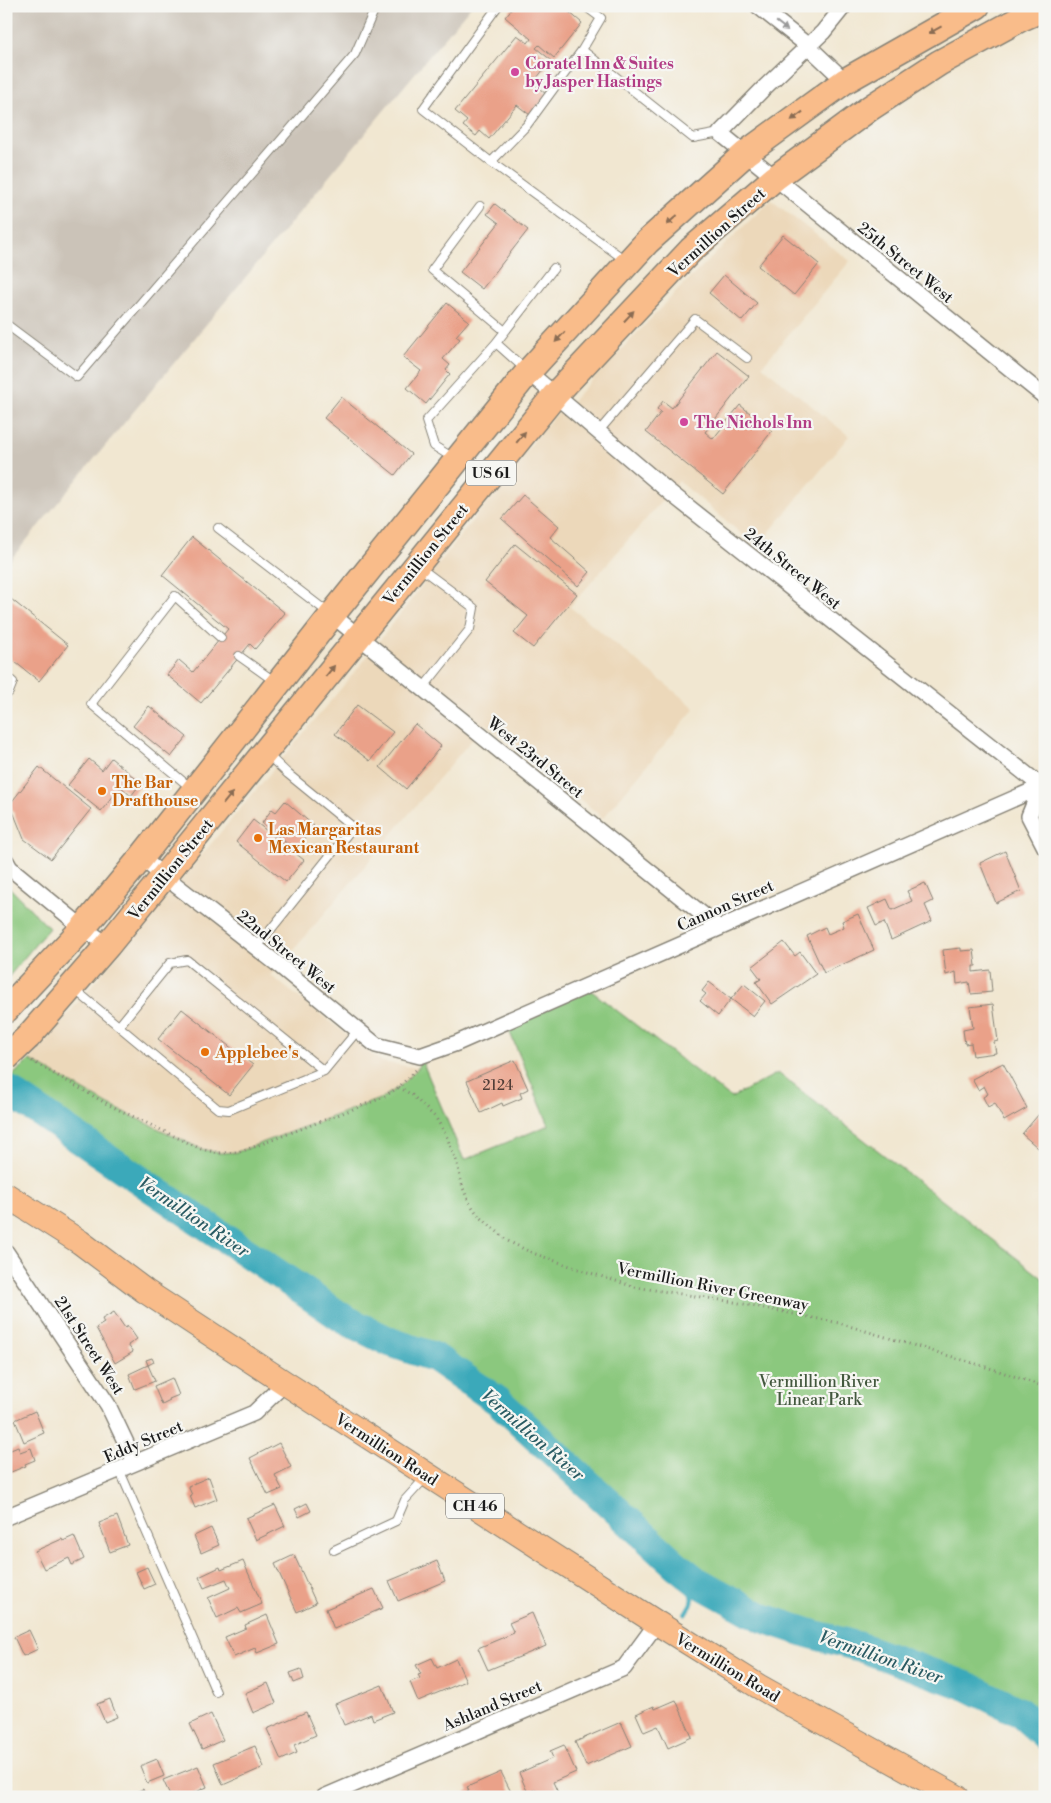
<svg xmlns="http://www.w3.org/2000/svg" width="1051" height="1803" font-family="'Libre Bodoni',serif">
	<rect width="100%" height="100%" fill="#f6f6f2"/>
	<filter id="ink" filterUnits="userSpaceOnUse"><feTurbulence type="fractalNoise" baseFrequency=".02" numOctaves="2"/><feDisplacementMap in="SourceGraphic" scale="10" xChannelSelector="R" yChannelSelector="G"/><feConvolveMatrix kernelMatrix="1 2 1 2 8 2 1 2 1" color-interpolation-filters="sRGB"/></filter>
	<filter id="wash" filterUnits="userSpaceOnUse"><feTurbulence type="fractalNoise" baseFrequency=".0096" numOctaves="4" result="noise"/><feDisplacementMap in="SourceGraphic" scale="20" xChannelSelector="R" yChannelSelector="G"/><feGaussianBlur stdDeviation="1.12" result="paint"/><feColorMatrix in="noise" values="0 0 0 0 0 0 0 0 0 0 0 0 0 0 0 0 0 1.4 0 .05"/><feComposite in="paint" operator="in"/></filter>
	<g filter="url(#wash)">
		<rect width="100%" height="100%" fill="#f1e7d1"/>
		<path fill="#ecd8ba" d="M771,200L850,261L762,366L849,436L757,547L679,481L570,607L695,708L603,818L486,723L280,966L270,975L382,1062L418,1068L399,1087L382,1098L251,1148L238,1152L219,1153L201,1149L109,1105L30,1060L359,667L546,425L573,400L682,286Z"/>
		<path fill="#cbc3b8" d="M6,6H471L6,565Z"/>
		<path fill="#8bc87e" stroke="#54724d" d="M6,884L49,928L6,980Z
			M585,986L731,1098L778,1073L1045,1280V1735L1019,1712L969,1687L860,1647L808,1633L763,1618L696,1581L676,1565L498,1401L434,1357L390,1342L344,1319L6,1089V1081L30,1060L109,1105L201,1149L219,1153L237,1152L382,1098L399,1087L418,1068L420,1056L464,1160L549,1125L505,1021Z"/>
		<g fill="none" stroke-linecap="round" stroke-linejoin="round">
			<path stroke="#3ba9ba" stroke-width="5" d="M685,1614L691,1604L696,1581"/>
			<path stroke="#3ba9ba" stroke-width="30" d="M6,1089L344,1319L390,1342L434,1357L498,1401L676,1565L696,1581L763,1618L808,1633L860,1647L969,1687L1019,1712L1045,1735"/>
		</g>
		<g id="blocks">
			<path fill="#eaa189" d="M514,6H562L582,23L554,58L539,45L536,48L551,60L533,83L547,95L530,115L517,105L489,139L480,131L476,136L463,126L467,121L455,111L517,35L528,43L531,39L505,17Z
				M495,204L528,230L482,289L460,272L499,223L487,214Z
				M783,235L819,264L794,295L758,266Z
				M724,275L757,303L742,321L709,293Z
				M447,303L469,321L456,336L460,339L443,359L450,365L446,370L450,374L426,404L407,388L421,371L403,357Z
				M717,351L749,376L705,432L713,439L740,405L772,431L723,494L646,432L661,412L657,409L663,401L672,408Z
				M341,397L411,454L395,475L324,418Z
				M523,495L559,526L550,537L590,572L578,586L502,519Z
				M192,537L285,613L255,649L250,644L201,703L167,675L179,660L193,672L228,629L162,575Z
				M515,544L577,594L533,648L514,633L528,616L485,582Z
				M6,595L68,645L39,681L6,655Z
				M357,705L393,732L370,761L335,734Z
				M149,706L187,737L171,757L133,726Z
				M415,724L441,746L406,789L380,767Z
				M111,758L141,783L131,796L121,787L101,811L68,785L89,759L102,770Z
				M39,767L91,809L51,859L24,839L10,804Z
				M285,801L314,826L295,850L262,823L272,809L276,812Z
				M253,820L304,860L286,882L236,842Z
				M1005,851L1021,891L996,903L980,863Z
				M925,883L933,901L925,905L932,921L891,940L884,922L876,926L868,908L887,899L892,910L912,901L907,891Z
				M858,914L874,950L824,973L807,936L825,927L828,934L844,927L842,921Z
				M784,942L795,956L800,952L816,974L772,1004L756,982L761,979L752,967Z
				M961,948V951L974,950L976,966H973V972L990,970L992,992L971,994L969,982L957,984L956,972L946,975L943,950Z
				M709,982L731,999L718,1016L700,1001L706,994L702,991Z
				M744,984L765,1001L753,1016L731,999Z
				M993,1004L998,1041L994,1042L996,1053L973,1056L971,1043L965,1044L963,1030L973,1028L970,1007Z
				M182,1009L253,1065L229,1095L158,1039Z
				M515,1060L528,1089L520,1093L522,1098L503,1106L502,1103L481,1113L467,1081Z
				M1003,1063L1027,1108L1004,1121L995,1103L988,1107L983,1097L988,1094L984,1086L978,1090L972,1079Z
				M1039,1114L1045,1120V1154L1022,1134Z
				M114,1312L125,1328L128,1326L137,1339L128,1345L133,1352L115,1363L96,1328L104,1323L102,1319Z
				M152,1358L154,1362L148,1365L155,1381L135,1389L129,1374L148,1365L146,1360Z
				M172,1378L179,1395L169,1399L170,1401L162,1405L154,1386Z
				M35,1411L44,1433L24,1442L15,1420Z
				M279,1443L291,1467L275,1475L282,1489L268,1495L250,1458Z
				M18,1447L20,1452L31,1448L35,1460L25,1464L26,1466L6,1474V1452Z
				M209,1477L217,1499L195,1508L190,1496L192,1495L188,1486Z
				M307,1503L311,1511L299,1517L295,1509Z
				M275,1505L285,1526L256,1540L246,1518Z
				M117,1516L128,1545L110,1552L99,1523Z
				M211,1528L219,1545L201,1553L194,1536Z
				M74,1536L84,1559L72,1565L69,1558L44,1569L35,1551L62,1539L63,1541Z
				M294,1555L316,1603L297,1612L275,1564Z
				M243,1561L262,1604L241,1613L238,1608L217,1618L208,1598L230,1588L226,1579L204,1588L199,1577L220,1567L221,1570Z
				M437,1561L445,1581L398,1601L389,1581Z
				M147,1567L155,1584L144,1589L136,1572Z
				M374,1589L383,1608L334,1629L326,1609Z
				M532,1613L546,1646L488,1670L478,1648L514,1633L509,1623Z
				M267,1615L279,1644L257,1653L255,1648L234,1657L225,1637L246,1628L245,1625Z
				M29,1630L38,1649L23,1656L14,1637Z
				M432,1658L437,1668L456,1659L466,1681L418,1701L410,1682L420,1678L418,1675L421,1674L416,1665Z
				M301,1669L304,1679L294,1683L290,1673Z
				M268,1683L276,1703L253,1713L245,1693Z
				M382,1685L393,1712L373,1720L371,1714L344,1725L335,1704Z
				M110,1699L117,1717L105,1722L97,1704Z
				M676,1700L692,1737L668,1748L658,1726L644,1732L636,1714L654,1706L655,1709Z
				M306,1712L316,1735L294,1745L297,1753L281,1760L267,1729Z
				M211,1714L223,1740L202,1749L190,1724Z
				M621,1722L632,1746L586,1766L575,1742Z
				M564,1745L576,1772L553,1782L560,1797H539L536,1789L528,1793L519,1773L553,1758L550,1751Z
				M255,1746L264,1767L223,1785L214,1763Z
				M157,1759L164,1776L147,1783L140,1766Z
				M198,1766L207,1787L185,1797H171L163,1780Z
				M501,1772L512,1794L506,1797H457L469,1791L467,1787Z
				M143,1789L146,1797H124Z"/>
		</g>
	</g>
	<g filter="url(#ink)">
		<use href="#blocks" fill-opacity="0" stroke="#868276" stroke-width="1"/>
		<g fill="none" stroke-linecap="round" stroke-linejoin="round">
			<defs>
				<path id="service" d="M498,6L423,109L491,162L527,125L582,50L601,18L585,6
					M582,50L693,138L720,133
					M491,162L625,260
					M480,206L432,270L505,331
					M6,324L77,377L355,54L376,6
					M525,369L496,343L554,268
					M599,431L695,319L747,358
					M455,459L434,446L426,421L496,343
					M218,528L330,614
					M419,567L474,608L470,629L423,688
					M239,656L274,681
					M6,676L13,682L9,692L6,695
					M192,789L91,704L175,596L221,638
					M256,948L353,827L288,774L268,755
					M73,988L218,1109L229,1110L324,1071L358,1030
					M119,1026L170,963L187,960L324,1071
					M119,1469L216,1692
					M334,1550L396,1521L405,1500L426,1477"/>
				<path id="minor" d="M758,6L807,45L845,81
					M844,6L823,32L764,88L720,133L1045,397
					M528,372L668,491L1045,789
					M332,615L718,927
					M1041,787L1029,816L1045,847
					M141,858L280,966L376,1045L420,1056L457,1043L1045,785
					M6,861L10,868L83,928L108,945
					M6,1252L108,1405L135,1462
					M6,1517L254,1413L285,1383
					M324,1797L624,1668L657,1623"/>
				<path id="primary" d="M6,1195L80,1242L145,1291L285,1383L657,1623L758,1686L957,1797"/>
				<path id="trunk" d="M6,1010L83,928L141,858L332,615L528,372L647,242L746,153L845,81L977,6
					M28,1037L108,945L555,395L691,250L775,178L870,108L939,63L1020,19L1045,8"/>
			</defs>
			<use href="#service" stroke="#868276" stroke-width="10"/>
			<use href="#minor" stroke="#868276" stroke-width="18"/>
			<use href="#primary" stroke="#868276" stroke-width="26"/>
			<use href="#trunk" stroke="#868276" stroke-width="28"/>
			<path stroke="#868276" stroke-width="3" stroke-dasharray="1 4" stroke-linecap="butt" d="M32,1061L109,1105L201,1149L219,1153L238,1152L251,1148L382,1098L399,1087L416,1070
				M399,1087L412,1095L436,1118L446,1135L456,1160L463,1188L469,1202L478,1215L508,1241L530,1252L581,1270L635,1287L734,1302L839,1323L996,1370L1045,1387"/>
			<use href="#service" stroke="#fff" stroke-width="8"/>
			<use href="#minor" stroke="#fff" stroke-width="15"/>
			<use href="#primary" stroke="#f9bc8a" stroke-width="24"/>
			<use href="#trunk" stroke="#f9bc8a" stroke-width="25"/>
			<defs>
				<path id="trunk-bridge" d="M6,1058L28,1037"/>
			</defs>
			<use href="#trunk-bridge" stroke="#868276" stroke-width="28" stroke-linecap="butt"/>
			<use href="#trunk-bridge" stroke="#f9bc8a" stroke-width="25"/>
		</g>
		<defs><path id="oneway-solid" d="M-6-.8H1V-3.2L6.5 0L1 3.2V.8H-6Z" transform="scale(1.25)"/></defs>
		<use fill="#999" href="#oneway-solid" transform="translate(782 26) rotate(38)"/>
		<g fill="#8a6c53">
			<use href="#oneway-solid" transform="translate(935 30) rotate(151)"/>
			<use href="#oneway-solid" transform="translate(797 116) rotate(144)"/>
			<use href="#oneway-solid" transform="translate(672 220) rotate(138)"/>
			<use href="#oneway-solid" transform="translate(629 316) rotate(-47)"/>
			<use href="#oneway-solid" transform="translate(560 337) rotate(133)"/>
			<use href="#oneway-solid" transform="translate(521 437) rotate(-51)"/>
			<use href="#oneway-solid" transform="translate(330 671) rotate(-51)"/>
			<use href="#oneway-solid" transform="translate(228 798) rotate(-51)"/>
		</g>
	</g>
	<g fill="#d1479c" stroke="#f6f6f2" stroke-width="2">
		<circle cx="515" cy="72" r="5"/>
		<circle cx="684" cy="422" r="5"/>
	</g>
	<g fill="#e8710a" stroke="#f6f6f2" stroke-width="2">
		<circle cx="102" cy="791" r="5"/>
		<circle cx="258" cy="838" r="5"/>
		<circle cx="205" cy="1052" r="5"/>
	</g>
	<g text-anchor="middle" stroke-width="4.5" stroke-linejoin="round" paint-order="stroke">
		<g font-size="14" fill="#503d37">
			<text x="498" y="1090">2124</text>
		</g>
		<g fill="#f6f6f2" stroke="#5d5d5c" stroke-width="1">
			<rect x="466" y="460.5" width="50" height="25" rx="4"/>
			<rect x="446" y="1493.5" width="58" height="25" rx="4"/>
		</g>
		<g font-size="15" font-weight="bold" fill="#1c1c1c">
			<text x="491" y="478">US 61</text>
			<text x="475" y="1511">CH 46</text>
		</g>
		<g font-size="16" font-weight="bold" fill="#b23c85" stroke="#f6f6f2" text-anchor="start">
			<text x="525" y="69">Coratel Inn &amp; Suites<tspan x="525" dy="18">by Jasper Hastings</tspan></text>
			<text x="694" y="428">The Nichols Inn</text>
		</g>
		<g font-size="16" fill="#1c1c1c" stroke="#f6f6f2">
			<text transform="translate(716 232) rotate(-42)" y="6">Vermillion Street</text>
			<text transform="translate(906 262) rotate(39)" y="6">25th Street West</text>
			<text transform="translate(425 554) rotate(-51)" y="6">Vermillion Street</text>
			<text transform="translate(793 568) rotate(39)" y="6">24th Street West</text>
			<text transform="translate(536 757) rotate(39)" y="6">West 23rd Street</text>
			<text transform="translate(170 869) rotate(-51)" y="6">Vermillion Street</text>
			<text transform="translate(725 905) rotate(-24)" y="6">Cannon Street</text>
			<text transform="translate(287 951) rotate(39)" y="6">22nd Street West</text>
			<text transform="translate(713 1286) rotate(11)" y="6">Vermillion River Greenway</text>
			<text transform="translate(90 1345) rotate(57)" y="6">21st Street West</text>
			<text transform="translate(143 1441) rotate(-23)" y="6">Eddy Street</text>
			<text transform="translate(387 1449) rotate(33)" y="6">Vermillion Road</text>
			<text transform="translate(728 1667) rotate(31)" y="6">Vermillion Road</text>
			<text transform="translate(492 1705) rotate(-23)" y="6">Ashland Street</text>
		</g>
		<g font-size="16" font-weight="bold" fill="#c56008" stroke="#f6f6f2" text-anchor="start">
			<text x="112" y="788">The Bar<tspan x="112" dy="18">Drafthouse</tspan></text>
			<text x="268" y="835">Las Margaritas<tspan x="268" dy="18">Mexican Restaurant</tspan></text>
			<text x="215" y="1058">Applebee's</text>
		</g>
		<g font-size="16" fill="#43583e" stroke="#f6f6f2">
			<text x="819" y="1387">Vermillion River<tspan x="819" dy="18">Linear Park</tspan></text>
		</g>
		<g font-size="18" font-style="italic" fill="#2a5b63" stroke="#f6f6f2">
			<text transform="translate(194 1217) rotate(34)" y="6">Vermillion River</text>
			<text transform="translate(533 1435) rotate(41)" y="6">Vermillion River</text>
			<text transform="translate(881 1657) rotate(19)" y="6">Vermillion River</text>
		</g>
	</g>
	<rect width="1051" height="1803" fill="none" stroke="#f6f6f2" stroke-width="25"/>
</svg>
